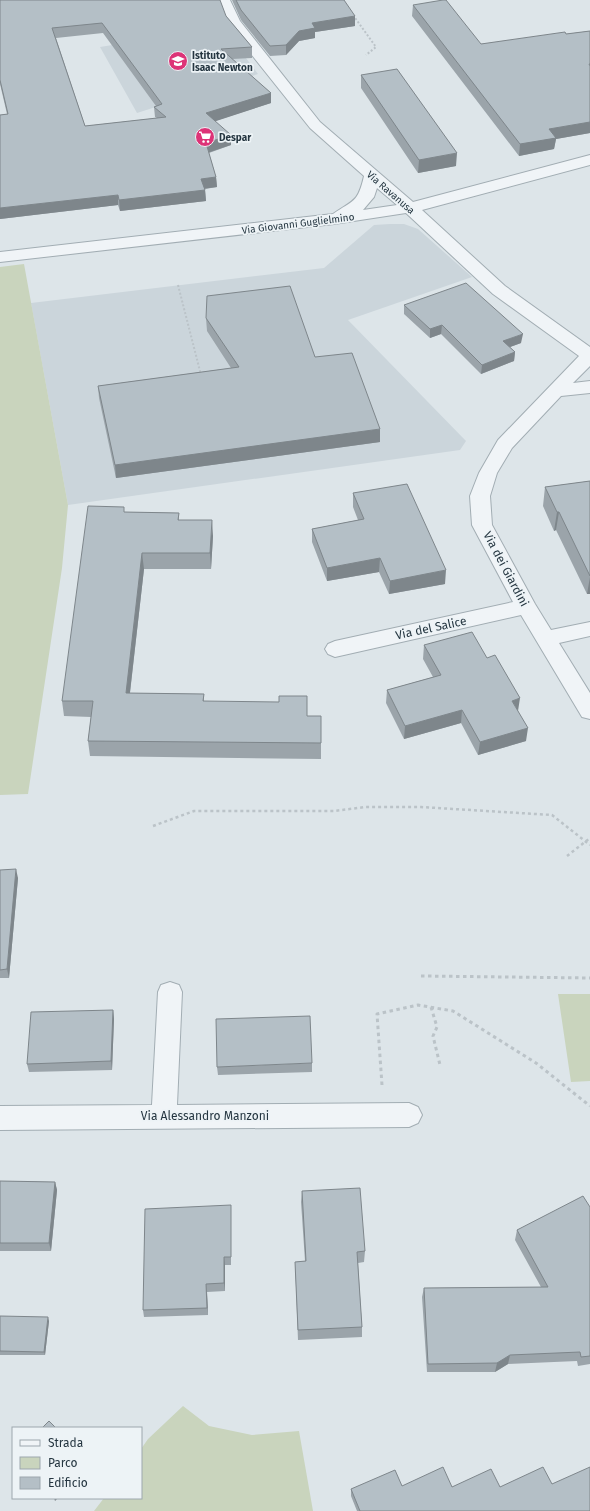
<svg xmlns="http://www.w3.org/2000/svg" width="590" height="1511" font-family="'Fira Sans',sans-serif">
	<rect width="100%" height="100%" fill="#dde5e9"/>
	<path fill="#cbd5db" d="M230,37L258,74L137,113L100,47L131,42Z
		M390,224H404L418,229L472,277L348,320L466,441L460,450L68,505L31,303L324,268L374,225Z"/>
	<path fill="#c9d4bd" d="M24,264L68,505L62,568L28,794L0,795V267Z
		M558,994H590V1081L571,1082Z
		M183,1406L209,1426L252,1435L299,1431L313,1511H94L104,1498H141V1449L148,1439Z"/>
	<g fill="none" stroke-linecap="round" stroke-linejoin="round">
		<defs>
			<path id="minor" d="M216,0H230L240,21L320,122L413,202L590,155V165L422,210L505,286L590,347V366L573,383L590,381V393L561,396L512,448L497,473L490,496L492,525L535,604L551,630L590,622V636L559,643L590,693V719L582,717L521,615L335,657L328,654L325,649L328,644L335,641L513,602L472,525L470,496L479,473L498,440L579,356L493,294L406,213L334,224L0,262V252L333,214C353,200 358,203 364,176L310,128L228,25ZM377,188L397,205L363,210L374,197Z
				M170,982L179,985L182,992L177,1105L409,1103L418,1107L422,1115L418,1123L409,1127L0,1130V1106L152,1105L158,992L161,985Z"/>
		</defs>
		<use href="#minor" stroke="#a2adb3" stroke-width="2"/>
		<path stroke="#bbc3c8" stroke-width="2" stroke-dasharray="2 2" stroke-linecap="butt" d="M353,15L376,47L366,55
			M178,285L201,375"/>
		<path stroke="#bbc3c8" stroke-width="2.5" stroke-dasharray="3 3" stroke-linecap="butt" d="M153,826L194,811H334L366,807H421L552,815L590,845
			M567,856L590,838"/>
		<path stroke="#bbc3c8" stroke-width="3" stroke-dasharray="3.5 3.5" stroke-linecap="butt" d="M421,976L590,978
			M431,1007L437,1027L433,1036L440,1065
			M382,1085L377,1014L418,1005L453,1011L536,1063L590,1106"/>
		<use href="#minor" fill="#f0f4f7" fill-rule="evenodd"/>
	</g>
	<path fill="#9ba4aa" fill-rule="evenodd" d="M0,0L226,16L252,47V58L232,59L271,93V103L215,121L231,145L209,153L216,177L217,187L205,189L206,201L120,211L118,205L0,219V115L7,114L0,84ZM103,33L156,106L154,107L155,117L157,118L85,126L56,38Z
		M232,0H344L355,26L315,32V38L299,41L286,55L270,56L241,20Z
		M413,5L481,44L566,34L590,31V133L556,139L554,149L519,156L412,16Z
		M361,75L456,166L418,173L361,88Z
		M404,305L521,343L510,347L515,352L514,361L481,374L441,334L430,338L404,314Z
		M206,318L315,357L380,442L116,478L99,398L98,386L231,368L207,331Z
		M590,481V594H587L556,530L554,531L543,506L545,487Z
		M353,493L445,584L389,594L379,572L327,581L312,542V529L358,520L353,507Z
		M125,512L179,513V520L213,536L211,569H144L130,693L204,694V701L307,716H321V759L90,756L88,741L91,717L64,716L62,701Z
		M424,645L518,711L526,741L478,755L461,723L404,739L386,703L387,690L433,677L423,659Z
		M0,870L18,878L9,978H0Z
		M113,1010L114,1019L112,1070L29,1072L27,1064Z
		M312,1063V1072L218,1075L217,1067Z
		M0,1181L55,1182L57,1190L51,1251H0Z
		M302,1191L365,1251L364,1262L358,1263L362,1327V1337L298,1340L295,1262L305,1261L301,1202Z
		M231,1205V1265H225V1291L207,1292L208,1315L144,1317L143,1310Z
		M590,1207V1364L578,1366L577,1361L508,1364L495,1372H427L422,1297L424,1288L541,1287L515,1240L517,1230Z
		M0,1316L49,1321L45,1355H0Z
		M552,1484L590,1511H357L351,1496V1489L402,1486L452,1487H500Z"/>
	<path fill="#7e868b" d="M355,16V26L315,32V38L299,41L286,55V45L299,31L312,23Z
		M271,93V103L207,124L206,113Z
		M590,122V133L556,139L554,149L519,156L520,144L549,129Z
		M231,135V145L207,153L206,143Z
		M457,153L456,166L418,173L419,160Z
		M216,177L217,187L202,189L201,179Z
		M205,190L206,201L120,211L119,200Z
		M118,195V205L0,219V208Z
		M442,325L441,334L430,338V329Z
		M523,334L521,343L502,350L503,341Z
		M515,352L514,361L481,374L482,365Z
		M380,429V442L116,478L115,465Z
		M557,512H559L556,530L554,531Z
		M212,520L213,536L211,569L210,553Z
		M142,553L144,569L128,709L126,693Z
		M380,558L379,572L327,581V568Z
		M446,570L445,584L389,594L390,581Z
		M590,577V594H587Z
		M520,698L518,711L512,701Z
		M462,710L461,723L404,739L405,726Z
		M528,728L526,741L478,755L480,742Z
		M16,869L18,878L9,978L7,969Z
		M113,1010L114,1019L112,1070L111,1061Z
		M55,1182L57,1190L51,1251L49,1243Z
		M224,1257L225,1265V1291L224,1283Z
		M206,1284L207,1292L208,1315L207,1308Z
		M48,1317L49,1321L45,1355L44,1352Z
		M510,1355L508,1364L495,1372L497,1363Z
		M54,1498H58L55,1501Z"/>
	<path fill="#b4bfc6" stroke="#7e868b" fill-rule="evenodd" d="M0,0H220L226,16L252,47L221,49L271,93L206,113L231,135L206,143L216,177L201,179L205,190L119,200L118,195L0,208V115L8,114L0,80ZM102,23L162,104L154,107L166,117L85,126L52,28Z
		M236,0H344L355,16L312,23L315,28L299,31L286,45L270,46L241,10Z
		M443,0H446L481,44L565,32L566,34L590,31V64H589L590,66V122L549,129L556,138L520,144L413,5Z
		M397,69L457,153L419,160L361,75Z
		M466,283L523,334L503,341L515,352L482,365L442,325L430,329L404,305Z
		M290,286L315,357L352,353L380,429L115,465L98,386L239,367L206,318L207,296Z
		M590,481V576L559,512H557L545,487Z
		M407,484L446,570L390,581L380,558L327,568L312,529L364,519L353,493Z
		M88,506L124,507V512L179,513L178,520H212L210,553H142L126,693L204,694L203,701L279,702V696H307V716H321V743L88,741L93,701H62Z
		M472,632L487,658L495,655L520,698L512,701L528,728L480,742L462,710L405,726L387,690L441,675L424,645Z
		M16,869L7,969L0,970V870Z
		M113,1010L111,1061L27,1064L31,1012Z
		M310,1016L312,1063L217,1067L216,1019Z
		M0,1181L55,1182L49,1243H0Z
		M360,1188L365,1251L357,1252L362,1327L298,1330L295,1262L306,1261L302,1191Z
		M583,1196L590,1207V1356L581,1357L580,1352L510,1355L497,1363L428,1364L424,1288L548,1287L517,1230Z
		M231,1205V1257H224V1283L206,1284L207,1308L143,1310L145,1209Z
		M0,1316L48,1317L44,1352L0,1351Z
		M49,1421L56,1428H42Z
		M443,1467L452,1487L491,1469L500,1487L543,1467L552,1484L590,1467V1511H360L351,1489L395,1470L402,1486Z"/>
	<defs>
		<symbol id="school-disc" viewBox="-11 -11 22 22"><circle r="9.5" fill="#d37" stroke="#edf3f6"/><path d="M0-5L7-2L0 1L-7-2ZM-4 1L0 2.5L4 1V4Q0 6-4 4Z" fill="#fff"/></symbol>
		<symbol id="supermarket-disc" viewBox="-11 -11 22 22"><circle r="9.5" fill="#d37" stroke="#edf3f6"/><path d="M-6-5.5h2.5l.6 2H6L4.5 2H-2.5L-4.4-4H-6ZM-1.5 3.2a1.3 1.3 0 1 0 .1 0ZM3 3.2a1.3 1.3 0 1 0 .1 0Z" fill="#fff"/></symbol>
	</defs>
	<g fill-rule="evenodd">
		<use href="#school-disc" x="167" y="50" width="22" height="22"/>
		<use href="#supermarket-disc" x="194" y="126" width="22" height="22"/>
	</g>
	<g text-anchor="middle" stroke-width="3.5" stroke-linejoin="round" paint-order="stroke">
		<g font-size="10" font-weight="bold" fill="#253641" stroke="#edf3f6" text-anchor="start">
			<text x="192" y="59">Istituto<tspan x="192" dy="12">Isaac Newton</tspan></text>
			<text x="219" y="141">Despar</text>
		</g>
		<g font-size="10" fill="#253641" stroke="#edf3f6">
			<text transform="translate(391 192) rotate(41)" y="4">Via Ravanusa</text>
			<text transform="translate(298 223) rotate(-7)" y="4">Via Giovanni Guglielmino</text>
		</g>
		<g font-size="12" fill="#253641" stroke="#edf3f6">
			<text transform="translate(506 569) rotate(62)" y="4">Via dei Giardini</text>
			<text transform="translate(431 628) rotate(-12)" y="4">Via del Salice</text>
			<text x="205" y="1120">Via Alessandro Manzoni</text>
		</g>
	</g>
	<rect x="12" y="1427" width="130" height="72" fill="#edf3f6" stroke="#9da7ae"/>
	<rect x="20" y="1440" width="20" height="6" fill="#f0f4f7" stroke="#9da7ae"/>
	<text x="48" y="1447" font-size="12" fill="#253641">Strada</text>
	<rect x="20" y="1457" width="20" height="12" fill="#c9d4bd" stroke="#9da7ae"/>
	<text x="48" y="1467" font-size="12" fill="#253641">Parco</text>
	<rect x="20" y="1477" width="20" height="12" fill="#b4bfc6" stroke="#9da7ae"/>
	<text x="48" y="1487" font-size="12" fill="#253641">Edificio</text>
</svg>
